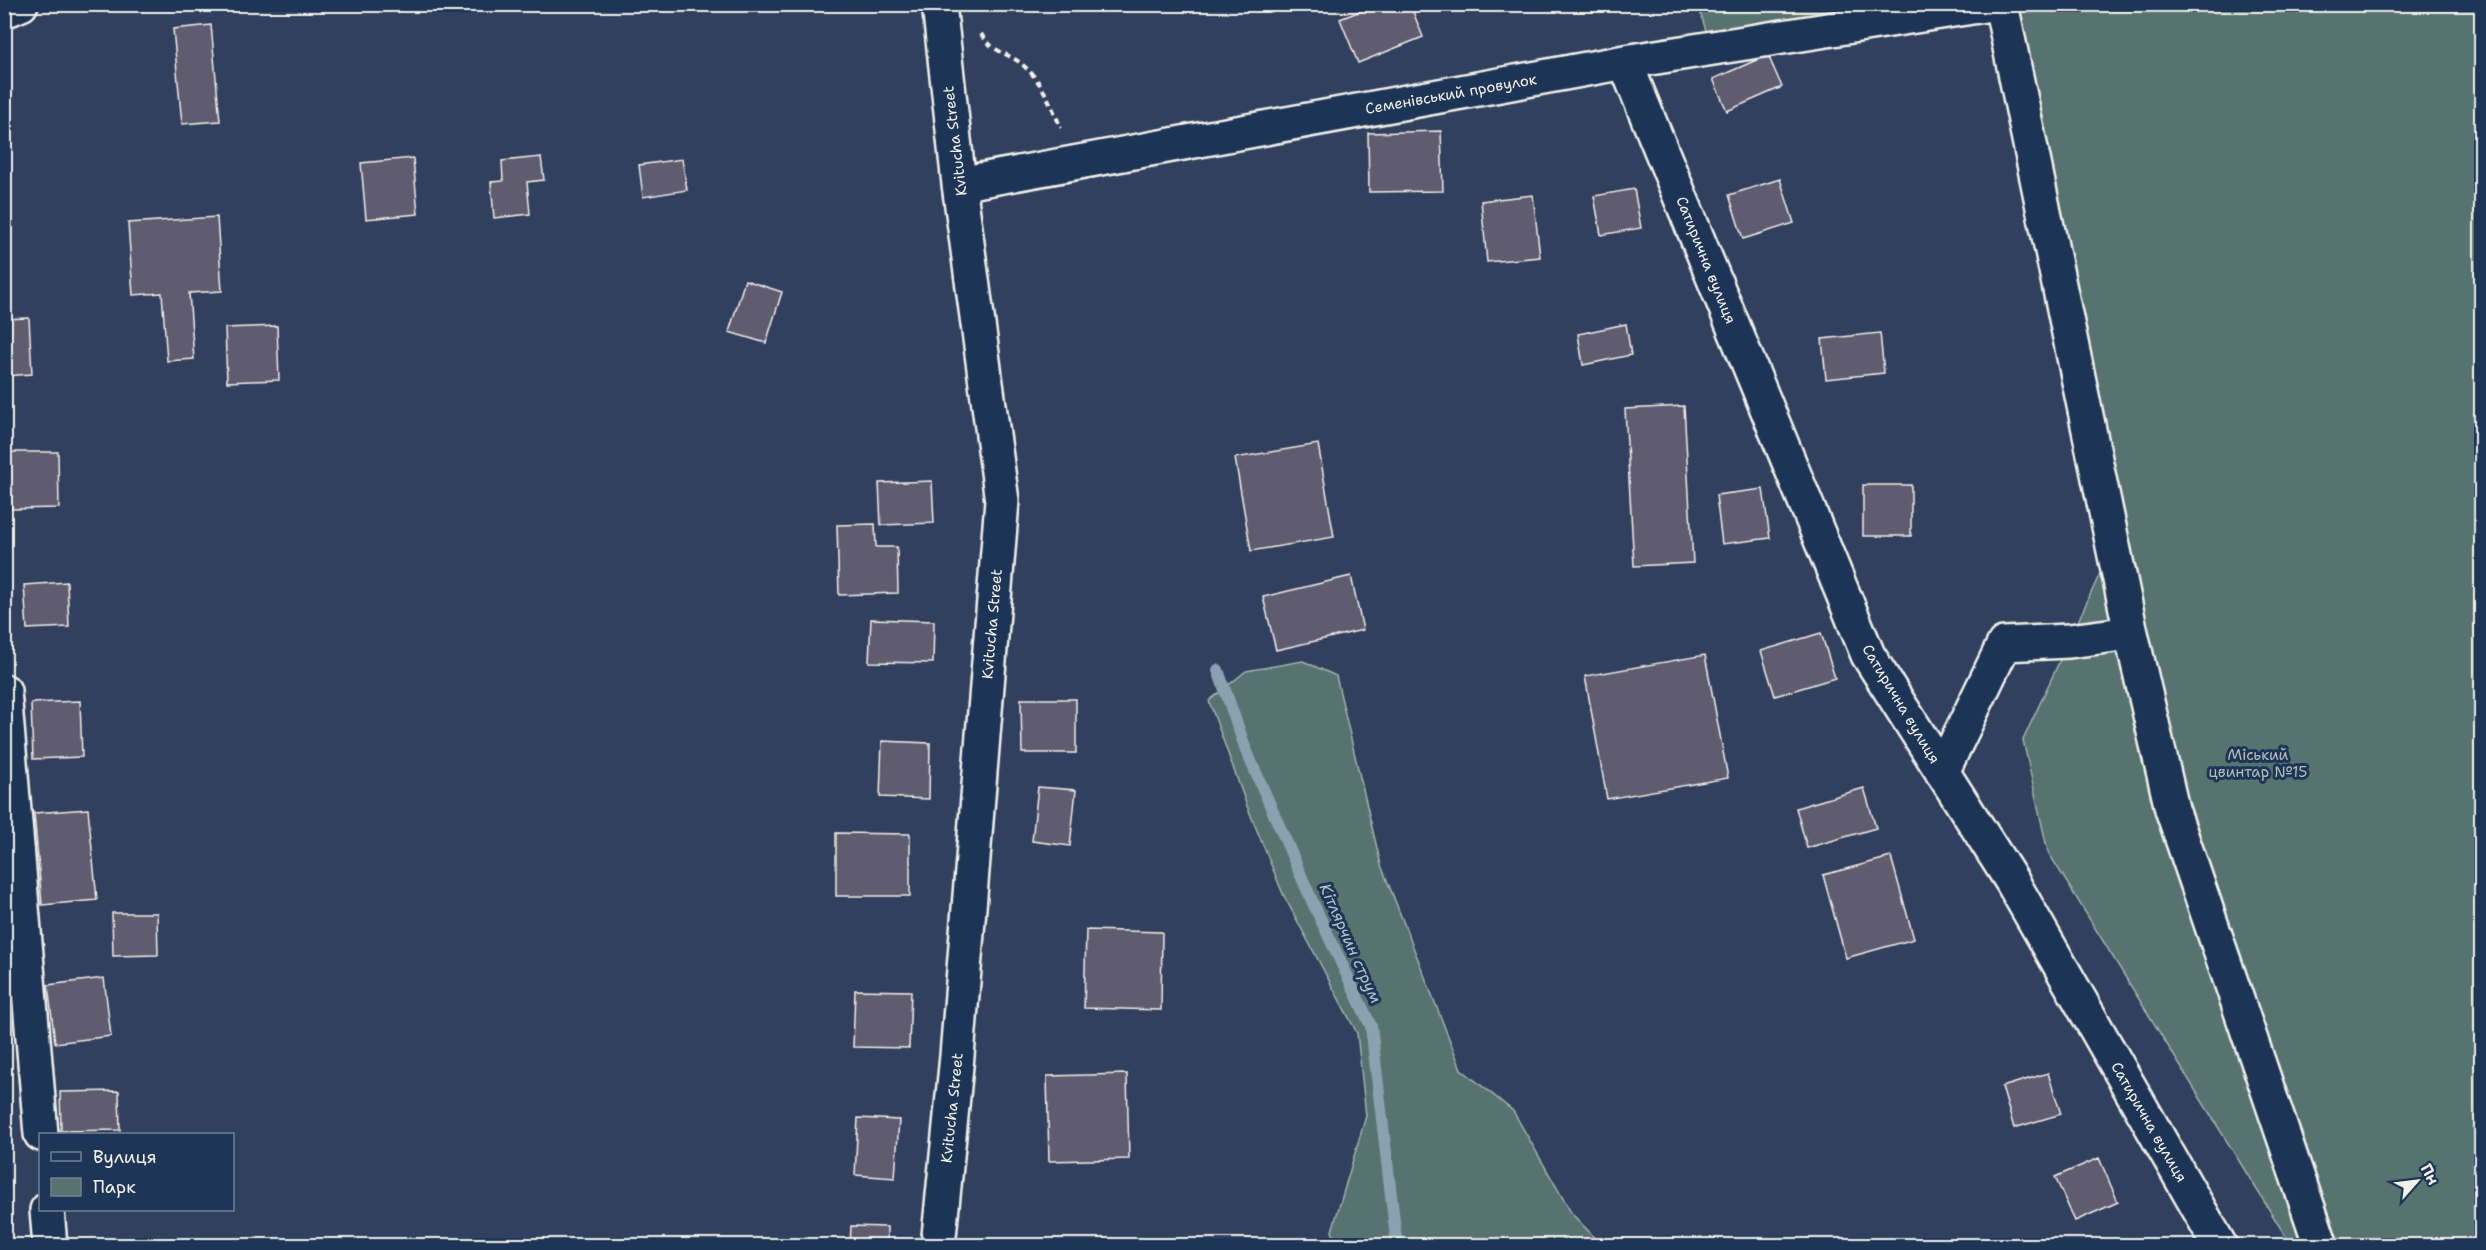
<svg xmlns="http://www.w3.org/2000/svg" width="2486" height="1250" font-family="'Shantell Sans',sans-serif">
	<rect width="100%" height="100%" fill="#31405e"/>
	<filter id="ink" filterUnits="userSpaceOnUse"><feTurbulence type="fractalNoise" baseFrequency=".0167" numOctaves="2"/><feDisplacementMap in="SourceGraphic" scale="12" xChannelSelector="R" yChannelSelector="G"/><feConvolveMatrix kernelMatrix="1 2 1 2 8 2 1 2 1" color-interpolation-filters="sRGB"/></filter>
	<g filter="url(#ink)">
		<path fill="#577370" stroke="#a6b2ac" stroke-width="1.5" d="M1698,5H1991L1711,47Z
			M2001,5H2481V1245H2291L2048,852L2023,740L2103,567Z
			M1303,661L1336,676L1381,865L1461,1069L1513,1111L1572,1214L1602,1245H1337L1332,1231L1366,1116L1357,1033L1283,894L1247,806L1209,701L1246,671Z"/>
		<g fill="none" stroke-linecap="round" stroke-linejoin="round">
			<path stroke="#8aa2b0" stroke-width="12" d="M1218,670L1246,750L1313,903L1371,1026L1397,1246"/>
		</g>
		<path fill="#605b70" stroke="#f4f1e8" stroke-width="1.5" d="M1378,4H1410L1423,37L1358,63L1340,19Z
			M211,25L220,121L182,124L173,29Z
			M1768,55L1782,87L1727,111L1713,79Z
			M1441,131L1443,191L1369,192L1368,133Z
			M541,157L544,180L527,182L530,214L494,218L491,182L503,181L502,161Z
			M413,158L418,214L366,219L361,163Z
			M682,159L687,190L643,197L639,165Z
			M1780,179L1794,223L1743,239L1729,195Z
			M1634,189L1641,228L1601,235L1594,196Z
			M1533,195L1540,257L1487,262L1481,201Z
			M217,217L222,291L189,293L194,359L167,361L162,293L133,295L128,223Z
			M745,280L782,292L766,343L729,332Z
			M29,318L32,374L4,376V319Z
			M1626,324L1631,355L1583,365L1578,334Z
			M277,326L279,380L227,382L225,328Z
			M1880,333L1884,373L1826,379L1822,339Z
			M1684,406L1693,563L1634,566L1625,409Z
			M1318,444L1334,537L1251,551L1235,458Z
			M10,452H58L59,508L11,509Z
			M932,481L934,523L881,525L879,483Z
			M1863,485H1911V536H1863Z
			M1763,489L1770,538L1722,544L1716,495Z
			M875,524L876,547H897L898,593L839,595L837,525Z
			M1351,576L1363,630L1276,650L1263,597Z
			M67,582L69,627L27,629L24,585Z
			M871,619L934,621L933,663L869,662Z
			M1821,633L1835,678L1775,696L1761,651Z
			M1705,655L1728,778L1607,799L1585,676Z
			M1021,699H1076V753H1022Z
			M80,701L82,757L33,759L31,703Z
			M882,741L930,743L929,799L880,797Z
			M1038,787L1076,790L1070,846L1032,841Z
			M1864,788L1876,828L1807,848L1796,808Z
			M88,809L97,900L42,905L34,813Z
			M836,833L910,834V896H836Z
			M1891,857L1914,939L1846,958L1823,875Z
			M112,913H157L158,955L113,956Z
			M1086,930L1162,932L1161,1010L1084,1008Z
			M104,978L111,1036L55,1043L48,985Z
			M855,990L911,991L909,1048L853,1047Z
			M2048,1073L2061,1114L2014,1128L2002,1087Z
			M1127,1074L1129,1159L1049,1161L1047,1076Z
			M119,1091L120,1130L61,1131L60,1092Z
			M858,1118L899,1120L895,1178L855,1175Z
			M2099,1158L2118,1202L2075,1221L2055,1177Z
			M851,1226L887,1227V1246H850Z"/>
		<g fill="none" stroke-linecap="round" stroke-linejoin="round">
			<defs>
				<path id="minor" d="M2001,4L2131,633L2172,809L2321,1246
					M4,11L21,4
					M1625,62L1868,655L2013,883L2220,1246
					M959,184L1625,62L1991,4
					M4,691L41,1134
					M1942,772L2004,644L2069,641L2131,633
					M47,1210L50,1246
					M938,1246L957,1056L1002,501L959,184L939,4"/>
			</defs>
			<use href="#minor" stroke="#f4f1e8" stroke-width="38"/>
			<path stroke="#f4f1e8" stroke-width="4" stroke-dasharray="6 4.5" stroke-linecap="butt" d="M981,34C996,56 1010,52 1025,67C1043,83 1052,107 1061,128"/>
			<use href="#minor" stroke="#1d3557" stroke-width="33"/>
		</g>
	</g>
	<g text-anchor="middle" stroke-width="6" stroke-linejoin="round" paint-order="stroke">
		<g font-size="15" fill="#f4f1e8" stroke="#1d3557">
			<text transform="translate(1451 94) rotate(-10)" y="5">Семенівський провулок</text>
			<text transform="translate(955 141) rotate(-97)" y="5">Kvitucha Street</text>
			<text transform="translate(1706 260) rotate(68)" y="5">Сатирична вулиця</text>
			<text transform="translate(992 624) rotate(-85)" y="5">Kvitucha Street</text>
			<text transform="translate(1901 704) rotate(59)" y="5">Сатирична вулиця</text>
			<text transform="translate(952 1108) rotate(-84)" y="5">Kvitucha Street</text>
			<text transform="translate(2149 1122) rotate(60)" y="5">Сатирична вулиця</text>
		</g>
		<g font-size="15" fill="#b5bfb8" stroke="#1d3557">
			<text x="2258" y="760">Міський<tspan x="2258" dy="17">цвинтар №15</tspan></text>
		</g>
		<g font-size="16" font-style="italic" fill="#b6c3c7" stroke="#1d3557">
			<text transform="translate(1351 943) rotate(66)" y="6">Кітлярчин струм</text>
		</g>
	</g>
	<rect width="2486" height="1250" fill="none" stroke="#1d3557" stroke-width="24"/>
	<rect x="12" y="12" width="2462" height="1226" fill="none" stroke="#f4f1e8" stroke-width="2" filter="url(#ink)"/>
	<rect x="39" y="1133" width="195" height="78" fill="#1d3557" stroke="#738091" stroke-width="1.5"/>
	<rect x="51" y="1152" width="30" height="9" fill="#1d3557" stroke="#738091" stroke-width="1.5"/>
	<text x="93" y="1163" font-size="18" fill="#f4f1e8">Вулиця</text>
	<rect x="51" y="1178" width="30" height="18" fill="#577370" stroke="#738091" stroke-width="1.5"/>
	<text x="93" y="1193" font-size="18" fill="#f4f1e8">Парк</text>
	<g transform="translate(2417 1181) rotate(62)" stroke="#1d3557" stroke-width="4.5" paint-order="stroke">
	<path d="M0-4.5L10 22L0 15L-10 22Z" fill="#f4f1e8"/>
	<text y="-9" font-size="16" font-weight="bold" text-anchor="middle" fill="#f4f1e8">Пн</text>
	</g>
</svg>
